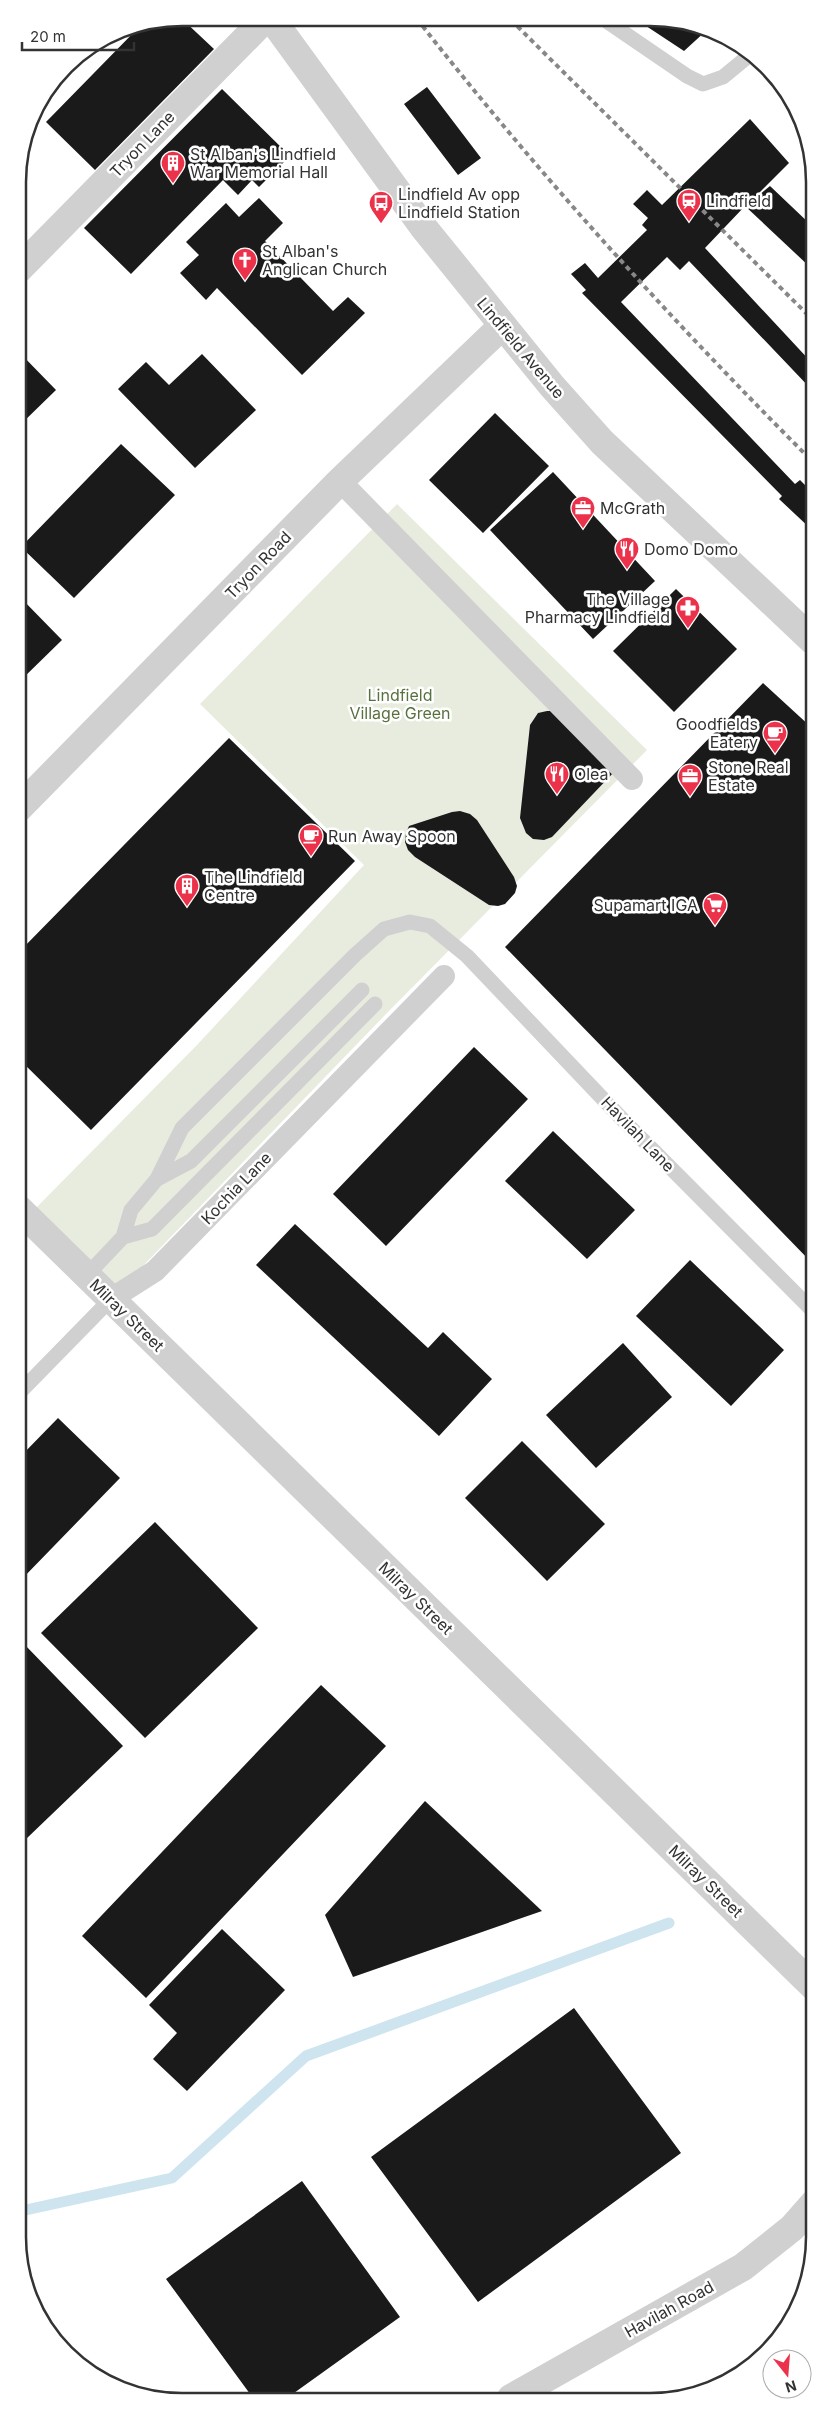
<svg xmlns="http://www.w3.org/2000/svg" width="832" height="2419" font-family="Inter,sans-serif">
	<rect width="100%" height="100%" fill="#fff"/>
	<path fill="#e7ecde" d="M397,504L647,750L386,1014L111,1299L27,1217L197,1045L364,865L200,704Z"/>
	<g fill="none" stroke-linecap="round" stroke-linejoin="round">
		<path stroke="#cee4ef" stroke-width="11" d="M21,2211L172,2178L306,2056L669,1923"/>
	</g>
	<path fill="#1a1a1a" d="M181,18L214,49L95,170L46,122L140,26Z
		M637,20L682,21L707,30L684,51Z
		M427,87L481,158L458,175L404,104Z
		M222,89L290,156L259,187L252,180L238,195L223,180L131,274L84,228Z
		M750,119L789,163L748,204L770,186L811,225V268L745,206L705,248L812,363V390L689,261L680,270L667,257L621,302L795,484L800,480L812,492V530L779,499L782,496L582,293L586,290L571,274L585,263L598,278L647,230L642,225L648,218L633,204L647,190L662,205Z
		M259,198L283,223L265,241L333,311L348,297L365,313L302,375L217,288L206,300L180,273L199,255L186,242L226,203L239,217Z
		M18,351L56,390L18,427Z
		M202,354L256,410L195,468L118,389L146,362L169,385Z
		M495,413L549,466L483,533L429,480Z
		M121,444L175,495L74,598L21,547Z
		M553,472L655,581L593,639L490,530Z
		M676,589L737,649L674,712L613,651Z
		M18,595L62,640L19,682Z
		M763,683L812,728L813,1264L505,947Z
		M547,711H555L614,772L552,837L544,840L533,839L526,833L520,818L530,725L538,713Z
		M229,738L355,861L91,1130L19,1059V952Z
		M460,811L470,814L477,820L514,877L517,886L515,893L505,904L498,906L489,905L415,857L408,850L405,842L406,833L409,826L452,812Z
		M474,1047L528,1099L386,1246L333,1194Z
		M553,1131L635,1210L587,1259L505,1181Z
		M295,1224L428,1348L443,1332L492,1379L439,1436L256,1265Z
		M690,1260L784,1350L731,1406L636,1316Z
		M623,1343L672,1397L596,1468L546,1415Z
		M58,1418L120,1478L20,1581V1457Z
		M522,1441L605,1524L547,1581L465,1498Z
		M155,1522L258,1628L145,1738L41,1633Z
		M25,1645L123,1746L25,1840L20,1835V1651Z
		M321,1685L386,1746L146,1998L82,1936Z
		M425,1801L542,1911L353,1977L325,1915Z
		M222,1929L285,1990L187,2091L153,2059L177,2033L149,2005Z
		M574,2008L681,2153L478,2302L371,2157Z
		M302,2181L400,2317L287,2398H253L166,2279Z"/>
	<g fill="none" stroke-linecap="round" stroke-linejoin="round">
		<path stroke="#d0d0d0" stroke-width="15" d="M605,20L687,76L703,84L723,77L751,54
			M157,1179L191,1161L362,990
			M123,1237L152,1229L375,1004
			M87,1275L123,1237L131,1210L157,1179L182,1128L355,955L384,929L410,922L430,926L467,956L624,1121L813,1311
			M20,1392L111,1299"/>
		<path stroke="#d0d0d0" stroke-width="22" d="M340,481L632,779
			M111,1299L155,1271L444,976"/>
		<path stroke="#d0d0d0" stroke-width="28" d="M18,270L266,18
			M19,808L340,481L502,326
			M19,1209L814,1987
			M511,2398L743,2267L792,2228L814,2203"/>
		<path stroke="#d0d0d0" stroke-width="28" d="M271,18L424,228L552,386L602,442L812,640"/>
		<path stroke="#888" stroke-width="4" stroke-dasharray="5 4" stroke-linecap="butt" d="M417,19C539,175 672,321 812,461
			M511,20L812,319"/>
	</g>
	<defs>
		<symbol id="building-pin" viewBox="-11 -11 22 30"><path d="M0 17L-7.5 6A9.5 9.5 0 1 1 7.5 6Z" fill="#ec324a" stroke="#fff"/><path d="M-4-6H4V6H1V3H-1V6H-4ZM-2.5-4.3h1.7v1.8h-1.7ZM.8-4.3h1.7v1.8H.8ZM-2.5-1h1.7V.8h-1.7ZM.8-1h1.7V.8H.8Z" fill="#fff"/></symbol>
		<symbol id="station-pin" viewBox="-11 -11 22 30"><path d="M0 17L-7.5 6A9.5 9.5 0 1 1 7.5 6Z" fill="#ec324a" stroke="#fff"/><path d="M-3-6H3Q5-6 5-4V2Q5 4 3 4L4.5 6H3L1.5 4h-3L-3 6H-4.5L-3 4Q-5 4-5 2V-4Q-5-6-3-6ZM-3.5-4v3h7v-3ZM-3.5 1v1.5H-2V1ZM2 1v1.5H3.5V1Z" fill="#fff"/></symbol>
		<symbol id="bus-pin" viewBox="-11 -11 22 30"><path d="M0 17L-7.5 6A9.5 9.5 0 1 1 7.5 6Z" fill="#ec324a" stroke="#fff"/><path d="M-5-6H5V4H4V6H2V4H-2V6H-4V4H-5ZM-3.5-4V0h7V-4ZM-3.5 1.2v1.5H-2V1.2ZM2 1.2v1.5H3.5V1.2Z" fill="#fff"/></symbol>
		<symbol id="church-pin" viewBox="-11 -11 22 30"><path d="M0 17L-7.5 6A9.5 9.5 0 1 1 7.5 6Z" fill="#ec324a" stroke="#fff"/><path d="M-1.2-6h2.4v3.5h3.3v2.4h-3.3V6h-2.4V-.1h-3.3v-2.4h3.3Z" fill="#fff"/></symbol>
		<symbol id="office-pin" viewBox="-11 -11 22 30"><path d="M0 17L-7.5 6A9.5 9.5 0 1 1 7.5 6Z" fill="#ec324a" stroke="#fff"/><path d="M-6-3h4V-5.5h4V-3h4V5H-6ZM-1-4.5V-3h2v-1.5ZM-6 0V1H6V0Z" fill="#fff"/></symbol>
		<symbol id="restaurant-pin" viewBox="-11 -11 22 30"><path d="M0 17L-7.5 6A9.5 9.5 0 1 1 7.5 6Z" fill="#ec324a" stroke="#fff"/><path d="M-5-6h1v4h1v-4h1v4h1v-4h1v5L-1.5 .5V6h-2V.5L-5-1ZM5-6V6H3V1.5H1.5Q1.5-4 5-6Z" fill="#fff"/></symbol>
		<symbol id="pharmacy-pin" viewBox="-11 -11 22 30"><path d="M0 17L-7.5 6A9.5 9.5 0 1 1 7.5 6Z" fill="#ec324a" stroke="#fff"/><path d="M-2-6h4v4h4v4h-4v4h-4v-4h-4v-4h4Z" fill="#fff"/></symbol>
		<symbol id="cafe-pin" viewBox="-11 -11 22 30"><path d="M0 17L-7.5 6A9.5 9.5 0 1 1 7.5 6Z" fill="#ec324a" stroke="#fff"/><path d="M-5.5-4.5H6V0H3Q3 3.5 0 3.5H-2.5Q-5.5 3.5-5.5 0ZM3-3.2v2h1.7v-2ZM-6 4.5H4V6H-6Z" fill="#fff"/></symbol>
		<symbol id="supermarket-pin" viewBox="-11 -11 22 30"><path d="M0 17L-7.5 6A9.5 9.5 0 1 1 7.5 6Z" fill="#ec324a" stroke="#fff"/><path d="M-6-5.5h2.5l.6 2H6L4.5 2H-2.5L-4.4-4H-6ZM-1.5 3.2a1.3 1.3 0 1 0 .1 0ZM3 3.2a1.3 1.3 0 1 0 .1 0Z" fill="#fff"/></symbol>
	</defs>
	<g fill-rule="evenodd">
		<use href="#building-pin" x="159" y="149" width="28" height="38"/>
		<use href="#station-pin" x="675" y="187" width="28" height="38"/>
		<use href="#bus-pin" x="367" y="189" width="28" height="38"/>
		<use href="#church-pin" x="231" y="246" width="28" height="38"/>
		<use href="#office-pin" x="569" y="494" width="28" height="38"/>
		<use href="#restaurant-pin" x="613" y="535" width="28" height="38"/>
		<use href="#pharmacy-pin" x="674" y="594" width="28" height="38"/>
		<use href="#cafe-pin" x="761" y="719" width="28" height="38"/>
		<use href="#restaurant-pin" x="543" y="760" width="28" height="38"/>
		<use href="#office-pin" x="676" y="762" width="28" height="38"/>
		<use href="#cafe-pin" x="297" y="822" width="28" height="38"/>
		<use href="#building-pin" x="173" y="872" width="28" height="38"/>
		<use href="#supermarket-pin" x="701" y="891" width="28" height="38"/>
	</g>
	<g text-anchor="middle" stroke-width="5" stroke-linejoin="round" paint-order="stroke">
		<g font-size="16" fill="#333" stroke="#fff">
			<text transform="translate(142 144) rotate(-46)" y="6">Tryon Lane</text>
			<text transform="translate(521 348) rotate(50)" y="6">Lindfield Avenue</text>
			<text transform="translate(258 565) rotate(-46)" y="6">Tryon Road</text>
			<text transform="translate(638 1134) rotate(46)" y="6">Havilah Lane</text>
			<text transform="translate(236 1188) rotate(-46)" y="6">Kochia Lane</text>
			<text transform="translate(127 1315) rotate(44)" y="6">Milray Street</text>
			<text transform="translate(416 1598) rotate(44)" y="6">Milray Street</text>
			<text transform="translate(706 1881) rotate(44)" y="6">Milray Street</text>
			<text transform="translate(669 2309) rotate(-29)" y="6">Havilah Road</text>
		</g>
		<g font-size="16" fill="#333" stroke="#fff" text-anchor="start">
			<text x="190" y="160">St Alban's Lindfield<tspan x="190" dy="18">War Memorial Hall</tspan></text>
			<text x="398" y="200">Lindfield Av opp<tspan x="398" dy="18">Lindfield Station</tspan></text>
			<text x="706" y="207">Lindfield</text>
			<text x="262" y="257">St Alban's<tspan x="262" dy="18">Anglican Church</tspan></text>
			<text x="600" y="514">McGrath</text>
			<text x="644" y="555">Domo Domo</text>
			<text x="670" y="605" text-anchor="end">The Village<tspan x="670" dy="18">Pharmacy Lindfield</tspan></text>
			<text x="758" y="730" text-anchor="end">Goodfields<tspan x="758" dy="18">Eatery</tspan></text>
			<text x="708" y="773">Stone Real<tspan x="708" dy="18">Estate</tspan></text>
			<text x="574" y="780">Olea</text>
			<text x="328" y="842">Run Away Spoon</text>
			<text x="204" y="883">The Lindfield<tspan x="204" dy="18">Centre</tspan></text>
			<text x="698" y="911" text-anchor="end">Supamart IGA</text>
		</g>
		<g font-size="16" fill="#58723d" stroke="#fff">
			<text x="400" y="701">Lindfield<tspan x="400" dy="18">Village Green</tspan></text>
		</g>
	</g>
	<path d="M0 0H832V2419H0ZM182 26H650A156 156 0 0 1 806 182V2237A156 156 0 0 1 650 2393H182A156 156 0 0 1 26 2237V182A156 156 0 0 1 182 26Z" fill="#fff" fill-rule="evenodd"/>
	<path fill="none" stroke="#333" stroke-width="2.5" d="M182 26H650A156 156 0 0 1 806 182V2237A156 156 0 0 1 650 2393H182A156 156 0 0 1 26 2237V182A156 156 0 0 1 182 26Z"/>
	<g transform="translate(787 2374) rotate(163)"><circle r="24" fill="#ffffff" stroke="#adadad"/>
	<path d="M0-4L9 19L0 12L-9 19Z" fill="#ec324a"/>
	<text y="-8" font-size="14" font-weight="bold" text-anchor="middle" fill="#333333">N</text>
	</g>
	<path d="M22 42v8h112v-8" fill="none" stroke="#333333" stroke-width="2.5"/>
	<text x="30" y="42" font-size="15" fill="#333333" stroke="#ffffff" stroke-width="4" paint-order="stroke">20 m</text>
</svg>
